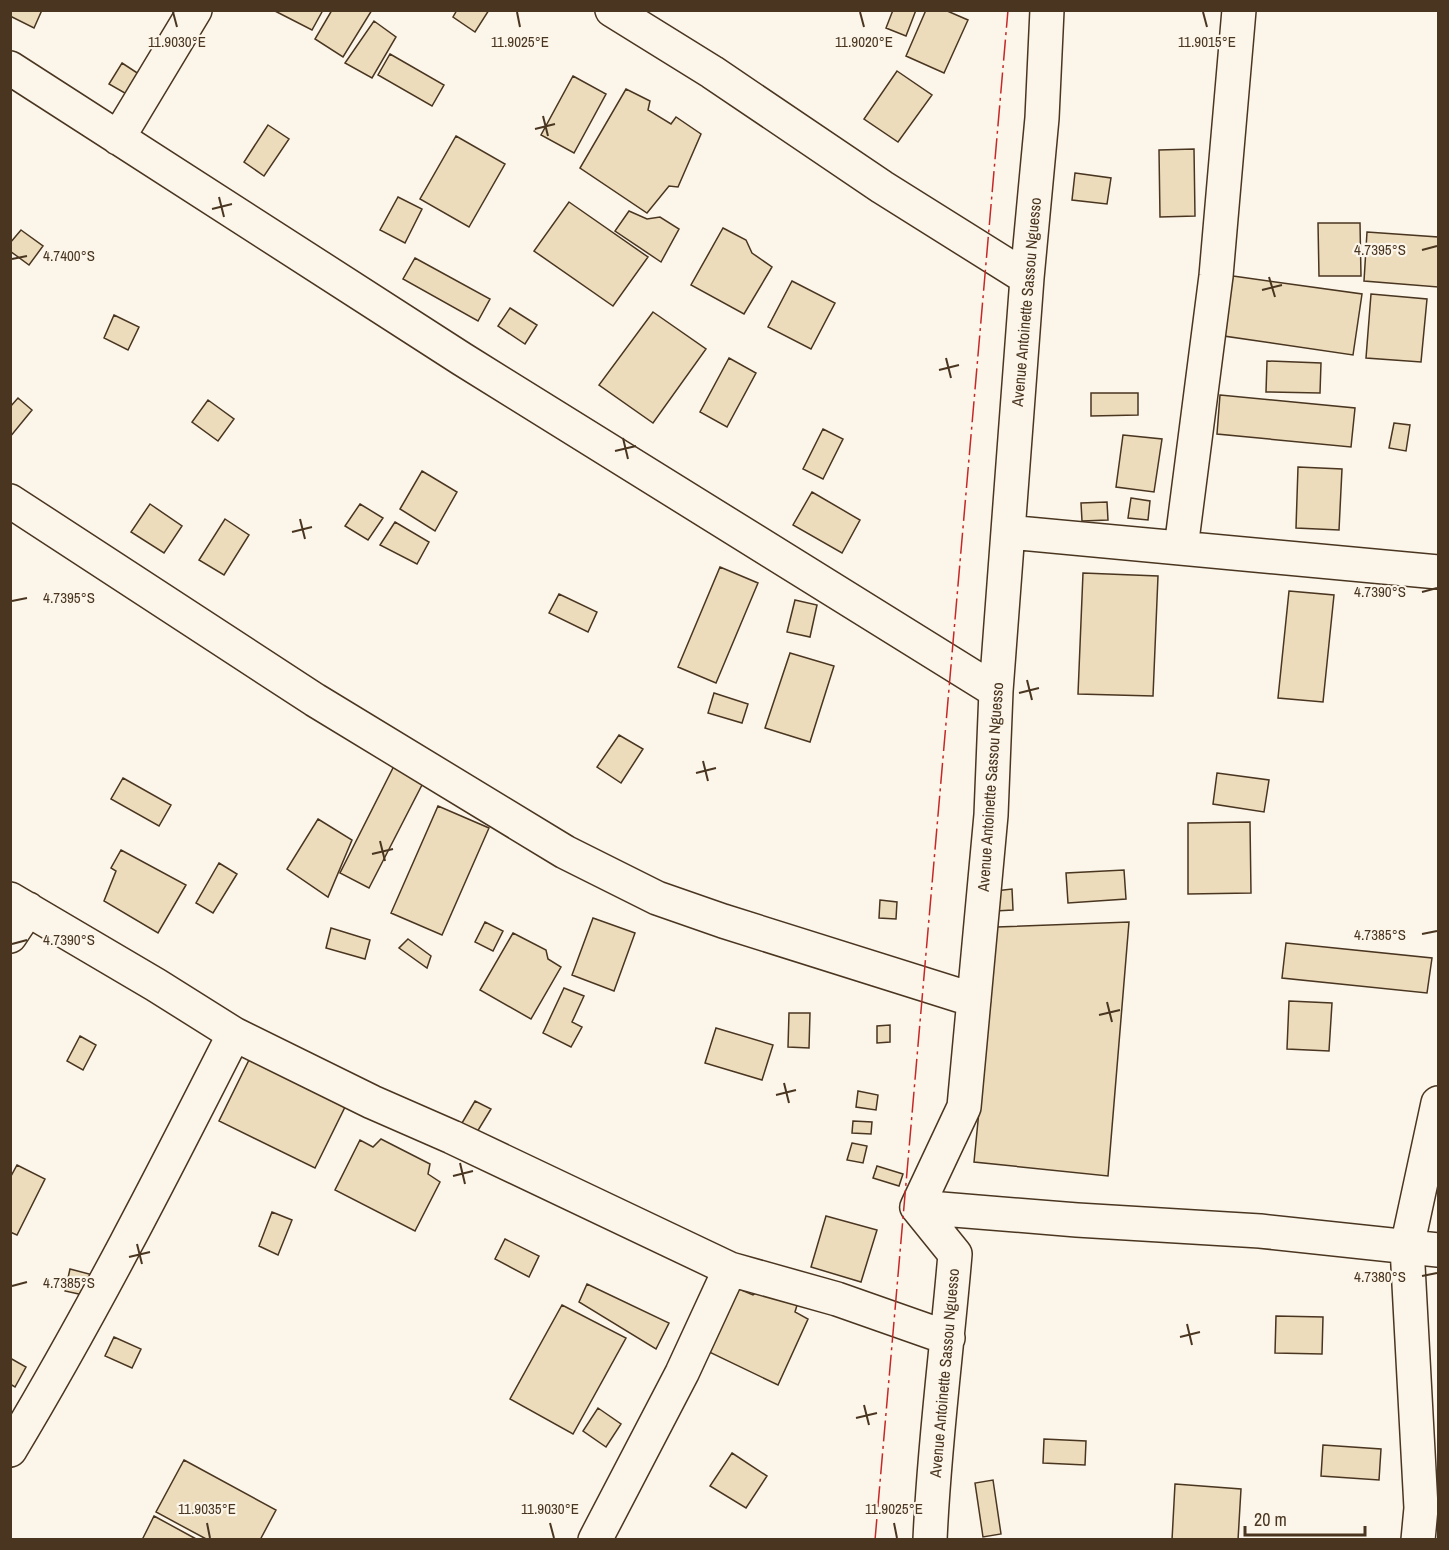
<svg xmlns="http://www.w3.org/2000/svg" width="1449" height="1550" font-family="'Archivo Narrow',sans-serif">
	<rect width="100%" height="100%" fill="#fbf6e9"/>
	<path fill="#ecdcbc" stroke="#4a3520" stroke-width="1.5" d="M10,10H42L34,28L10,16Z
		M273,10H323L312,30Z
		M332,10H372L343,57L315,39Z
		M457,10H489L475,32L453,17Z
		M893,10H916L906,36L886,28Z
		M926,10H945L968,20L944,73L906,56Z
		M374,21L396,37L372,78L345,63Z
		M390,54L444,85L432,106L378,75Z
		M122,63L142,76L130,96L109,84Z
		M897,71L932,95L898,142L864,119Z
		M573,76L606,94L574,153L541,135Z
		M626,89L650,101L648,110L671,124L676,117L701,134L678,187L669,186L647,213L580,168Z
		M268,125L289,139L264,176L244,162Z
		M456,136L505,164L469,227L420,199Z
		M1194,149L1195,216L1160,217L1159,150Z
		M1075,173L1111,178L1107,204L1072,200Z
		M398,197L422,209L405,243L380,230Z
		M569,202L648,257L613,306L534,251Z
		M629,211L647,219L660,217L679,229L661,262L615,231Z
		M1318,223H1360L1361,276H1319Z
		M723,228L746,240L752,253L772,267L744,314L691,285Z
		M21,230L43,246L29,265L10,251V243Z
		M1367,232L1438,237V287L1364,281Z
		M415,258L490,299L478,321L403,279Z
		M1233,276L1362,294L1353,355L1224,336Z
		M792,281L835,303L811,349L768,327Z
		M1371,294L1427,299L1421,362L1366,358Z
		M510,308L537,325L525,344L498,326Z
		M653,312L706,349L653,423L599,385Z
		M114,315L139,327L128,350L104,338Z
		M729,358L756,373L727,427L700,412Z
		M1267,361L1321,363L1320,393L1266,392Z
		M1091,393H1138V415L1091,416Z
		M1220,395L1355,408L1351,447L1217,434Z
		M18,398L32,410L10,437V407Z
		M208,400L234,419L218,441L192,422Z
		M1394,423L1410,425L1406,451L1389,448Z
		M823,429L843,439L823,479L803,469Z
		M1123,435L1162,439L1154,492L1116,487Z
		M1298,467L1342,469L1339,530L1296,528Z
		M422,471L457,492L435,531L400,509Z
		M812,492L860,520L842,553L793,525Z
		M1131,498L1150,501L1148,520L1128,518Z
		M1107,502L1108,520L1082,521L1081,503Z
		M150,504L182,526L164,553L131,532Z
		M360,504L383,518L368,540L345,526Z
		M225,519L249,535L224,575L199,560Z
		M395,522L429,542L417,564L380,545Z
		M720,567L758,583L716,683L678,667Z
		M1083,573L1158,576L1153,696L1078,694Z
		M1289,591L1334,595L1323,702L1278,698Z
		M559,594L597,612L588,632L549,613Z
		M795,600L817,605L810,637L787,632Z
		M790,653L834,666L810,742L765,728Z
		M714,693L748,704L742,723L708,713Z
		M619,735L643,749L621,783L597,767Z
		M396,762L424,781L369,888L340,873Z
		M1217,773L1269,780L1264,812L1213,804Z
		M123,778L171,805L159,826L111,799Z
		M438,806L489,828L442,935L391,913Z
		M318,819L352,840L328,897L287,869Z
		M1250,822L1251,893L1188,894V823Z
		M121,850L186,885L158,933L104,901L116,871L111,868Z
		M219,863L237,874L213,913L196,903Z
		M1124,870L1126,899L1068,903L1066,873Z
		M1012,889L1013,910L995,911V891Z
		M880,900L897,902L896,919L879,918Z
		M593,918L635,933L614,991L572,975Z
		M485,922L503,931L493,951L475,942Z
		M1129,922L1108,1176L974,1162L997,927Z
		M331,928L370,940L365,959L326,948Z
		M513,933L546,950L548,959L561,967L531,1019L480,990Z
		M408,939L431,956L427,968L399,948Z
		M1286,943L1432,958L1427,993L1282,978Z
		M564,988L584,996L572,1022L582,1027L571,1047L543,1033Z
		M1289,1001L1332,1003L1329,1051L1287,1049Z
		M789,1013H810L809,1048L788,1047Z
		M890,1025V1042L877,1043V1026Z
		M716,1028L773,1045L762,1080L705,1063Z
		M80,1036L96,1045L83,1070L67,1061Z
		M249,1060L345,1107L315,1168L219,1121Z
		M858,1091L878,1095L876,1110L856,1107Z
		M475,1101L491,1109L474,1137L459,1128Z
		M853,1121L872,1122L871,1134L852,1133Z
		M381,1139L430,1164L428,1174L440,1182L415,1231L335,1190L360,1140L373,1147Z
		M852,1143L867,1146L863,1163L847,1160Z
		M17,1165L45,1179L17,1235L10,1232V1178Z
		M877,1166L903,1174L899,1186L873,1178Z
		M272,1212L292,1220L278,1255L259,1246Z
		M826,1216L877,1230L861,1282L811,1267Z
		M505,1239L539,1256L529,1277L495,1259Z
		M70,1269L93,1275L88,1296L65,1291Z
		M587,1284L669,1323L656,1349L579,1302Z
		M734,1287L753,1295L764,1287L798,1302L795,1312L808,1319L778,1385L705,1350Z
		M562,1305L626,1338L573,1434L510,1399Z
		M1276,1316L1323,1317L1322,1354L1275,1353Z
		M114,1337L141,1349L132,1368L105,1356Z
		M10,1358L26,1367L15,1387L10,1384Z
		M598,1408L621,1424L606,1447L583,1431Z
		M1044,1439L1086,1441L1085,1465L1043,1463Z
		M1323,1445L1381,1449L1379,1480L1321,1476Z
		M732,1453L767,1476L746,1508L710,1486Z
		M184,1460L276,1510L260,1540H208L156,1512Z
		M993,1480L1001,1534L983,1537L975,1483Z
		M1175,1484L1241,1489L1238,1540H1172Z
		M154,1516L198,1540H142Z"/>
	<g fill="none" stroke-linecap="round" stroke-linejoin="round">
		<defs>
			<path id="minor" d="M612,10L712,72L882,187L1027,278
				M10,68L462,359L996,691
				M118,138L195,10
				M10,501L315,700L565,852L657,898L723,921L974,1000
				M1008,532L1438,572
				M1181,548L1216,276L1239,10
				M10,899L156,985L234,1034L372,1102L452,1137L730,1269L837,1299L948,1338
				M10,936L28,909
				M917,1207L1077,1220L1260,1231L1438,1250
				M10,1450C91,1315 163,1174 234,1034
				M595,1540L682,1373L730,1269
				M930,1540C934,1444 947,1349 955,1254L917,1207L964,1107L991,815L996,691L1027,278L1042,118L1047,10
				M1418,1540L1421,1508L1407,1247L1438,1103"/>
		</defs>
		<use href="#minor" stroke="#4a3520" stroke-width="36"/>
		<use href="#minor" stroke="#fbf6e9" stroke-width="33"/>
		<path stroke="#c62828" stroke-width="1.5" stroke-dasharray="21 4.5 3 4.5" stroke-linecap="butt" d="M875,1540L1008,10"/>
	</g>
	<path fill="none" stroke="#4a3520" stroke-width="2" d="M173,12L177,27M517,12L520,27M860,12L864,27M1203,12L1207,27M543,116L548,136M535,129L555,124M219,197L224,217M212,209L232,204M1422,250L1437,246M12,259L27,256M1269,277L1275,297M1262,290L1282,285M946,358L951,378M939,370L959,365M623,438L628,459M615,451L636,446M300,519L305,539M292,532L312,527M1422,592L1437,588M12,601L27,598M1027,680L1032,700M1019,693L1039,688M703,761L708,781M696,773L716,768M380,841L385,861M372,854L393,849M1422,934L1437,931M12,944L27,940M1107,1002L1112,1022M1099,1015L1120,1010M784,1083L789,1103M776,1095L796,1090M460,1163L465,1184M453,1176L473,1171M137,1244L142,1264M129,1257L150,1252M1422,1276L1437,1273M12,1286L27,1282M1187,1324L1192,1345M1180,1337L1200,1332M864,1405L869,1425M856,1418L877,1413M207,1523L210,1538M550,1523L554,1538M894,1523L897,1538"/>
	<g text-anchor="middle" stroke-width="4.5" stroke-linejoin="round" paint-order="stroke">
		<g font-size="16" fill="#4a3520" stroke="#fbf6e9">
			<text transform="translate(1026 302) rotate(-85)" y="6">Avenue Antoinette Sassou Nguesso</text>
			<text transform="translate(990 787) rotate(-86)" y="6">Avenue Antoinette Sassou Nguesso</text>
			<text transform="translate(944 1373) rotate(-85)" y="6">Avenue Antoinette Sassou Nguesso</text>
		</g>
	</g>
	<g font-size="15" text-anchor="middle" fill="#4a3520" stroke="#fbf6e9" stroke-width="4.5" stroke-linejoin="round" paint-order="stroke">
		<text x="177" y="47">11.9030°E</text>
		<text x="520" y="47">11.9025°E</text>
		<text x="864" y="47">11.9020°E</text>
		<text x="1207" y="47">11.9015°E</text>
		<text x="1380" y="255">4.7395°S</text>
		<text x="69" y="261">4.7400°S</text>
		<text x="1380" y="597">4.7390°S</text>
		<text x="69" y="603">4.7395°S</text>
		<text x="1380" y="940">4.7385°S</text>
		<text x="69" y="945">4.7390°S</text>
		<text x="1380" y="1282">4.7380°S</text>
		<text x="69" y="1288">4.7385°S</text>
		<text x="207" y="1514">11.9035°E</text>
		<text x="550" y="1514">11.9030°E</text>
		<text x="894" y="1514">11.9025°E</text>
	</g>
	<rect width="1449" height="1550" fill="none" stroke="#4a3520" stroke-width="24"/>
	<path d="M1245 1526v9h120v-9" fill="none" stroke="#4a3520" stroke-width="3"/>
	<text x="1254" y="1526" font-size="18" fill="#4a3520" stroke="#fbf6e9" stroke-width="4.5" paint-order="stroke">20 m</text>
</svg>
